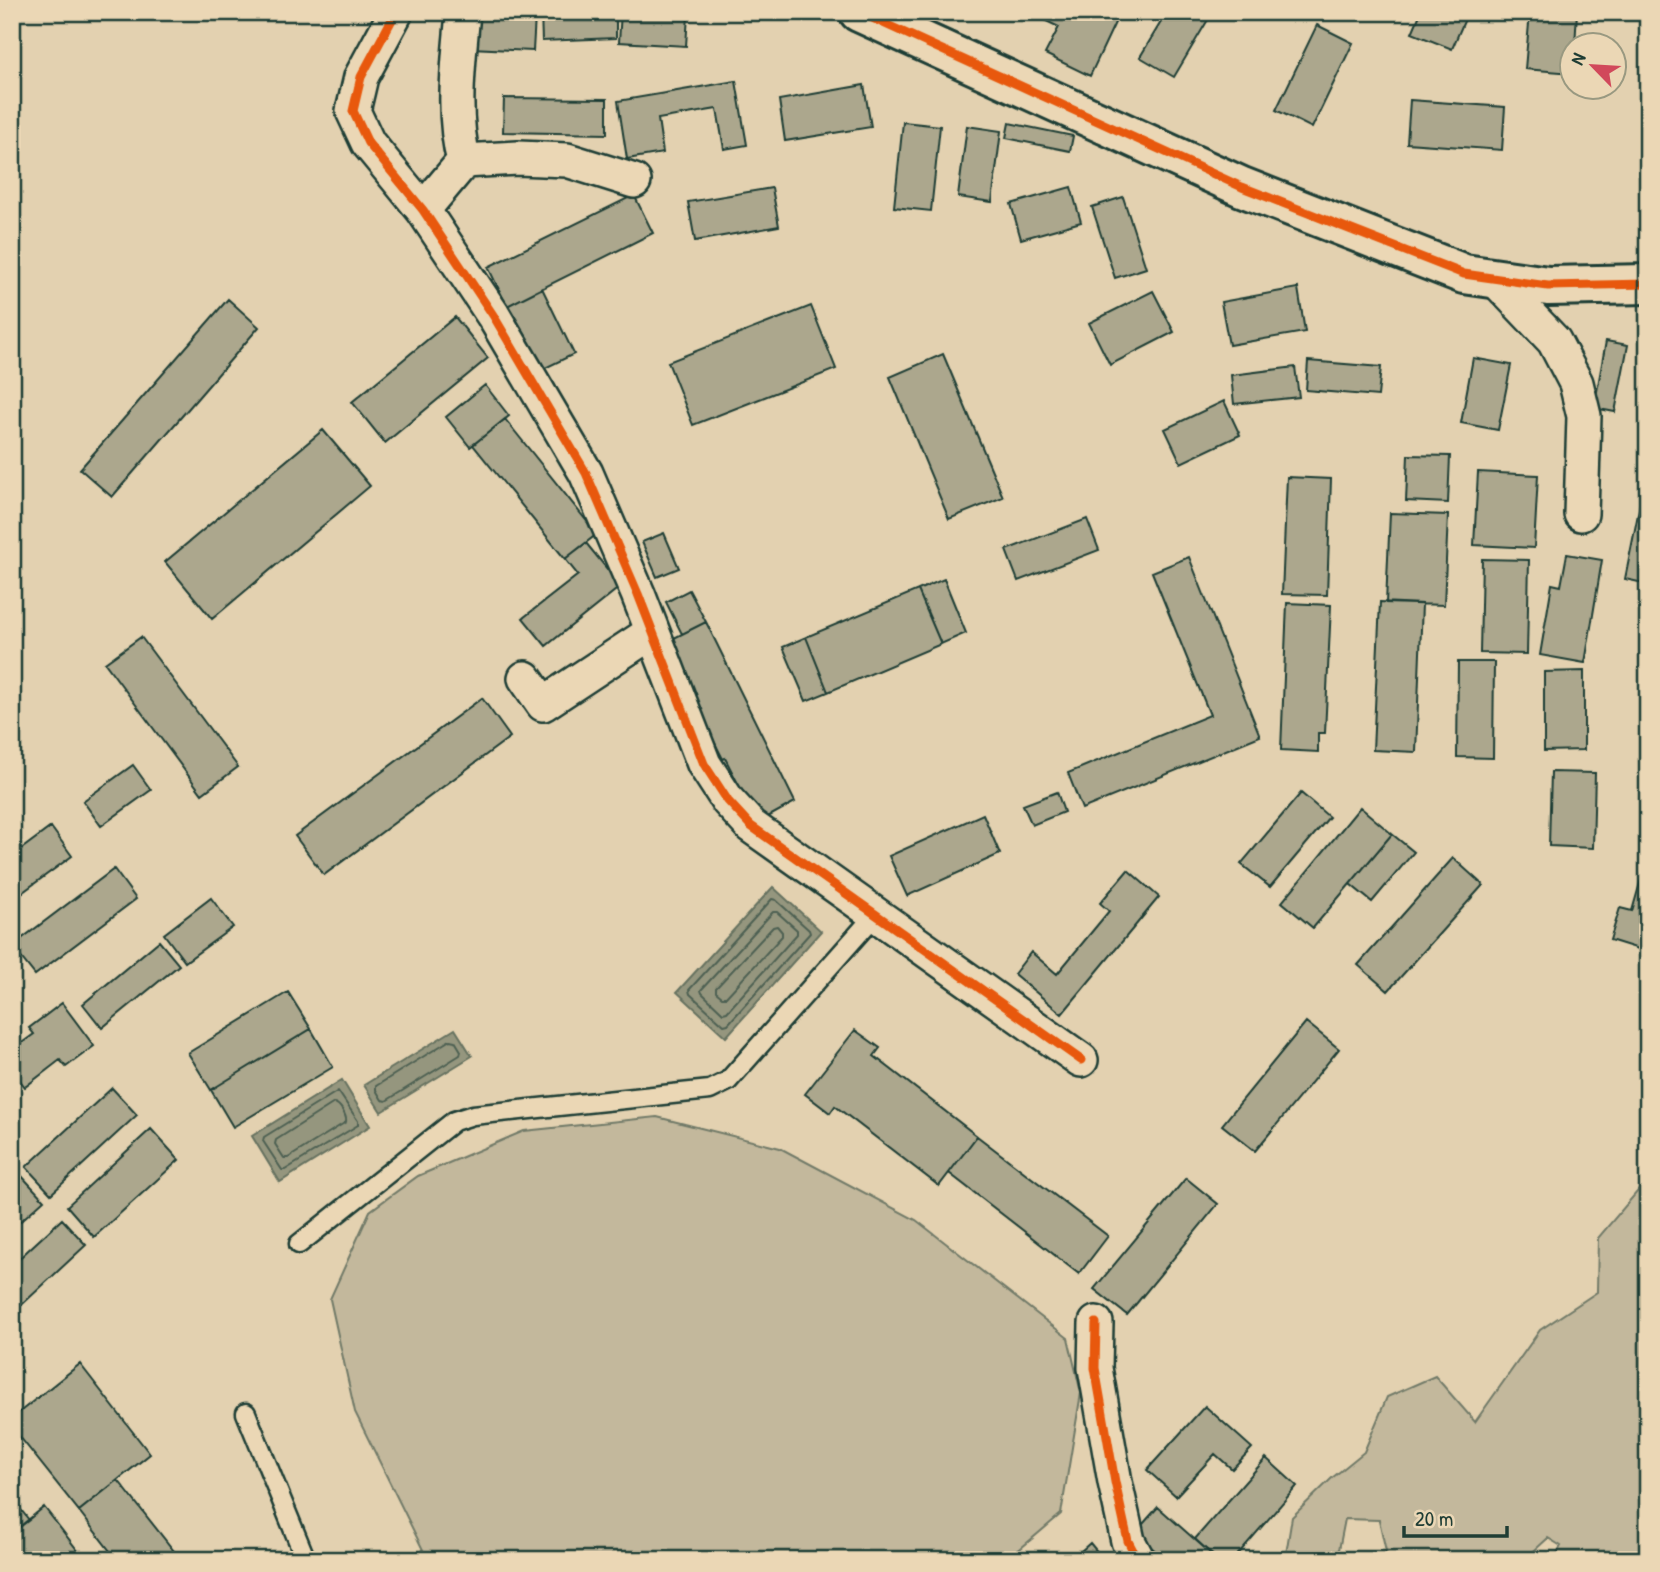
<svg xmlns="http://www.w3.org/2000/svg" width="1660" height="1572" font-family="'Patrick Hand',sans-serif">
	<rect width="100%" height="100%" fill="#e3d1b0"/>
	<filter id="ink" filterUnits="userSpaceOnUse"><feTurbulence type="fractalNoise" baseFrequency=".0143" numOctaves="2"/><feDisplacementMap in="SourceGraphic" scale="14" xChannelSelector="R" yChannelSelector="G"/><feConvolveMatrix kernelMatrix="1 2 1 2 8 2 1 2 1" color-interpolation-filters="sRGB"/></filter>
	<g filter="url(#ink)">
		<path fill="#c3b89c" stroke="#717a68" stroke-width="2" d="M657,1117L780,1148L916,1220L1068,1338L1081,1393L1061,1514L1007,1560H428L355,1412L330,1299L370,1211L418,1176L524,1131Z
			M1648,1179V1560H1553L1561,1546L1548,1538L1524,1560H1476L1461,1554V1560H1388L1379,1520L1345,1519L1337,1560H1285L1292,1517L1332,1478L1364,1452L1387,1397L1435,1376L1475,1422L1540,1330L1597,1292L1598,1238Z"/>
		<path fill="#95967e" stroke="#667260" stroke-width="2" d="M773,887L821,931L726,1037L677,992Z
			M455,1029L472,1056L381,1112L364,1085Z
			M342,1080L370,1126L280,1182L252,1136Z"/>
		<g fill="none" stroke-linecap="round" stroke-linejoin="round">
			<path stroke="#4e6152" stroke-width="2" d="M772,899L776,900L809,930L810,933L728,1024L724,1025L690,994L689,990Z
				M773,912H777L797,930V934L727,1012L723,1013L702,993L701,990Z
				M777,926L782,932V936L726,997H722L716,992V988L773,927Z
				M450,1040L455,1041L461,1051L460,1055L386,1101L382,1100L376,1090V1086Z
				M338,1091L358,1121V1125L285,1170H282L263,1141L264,1137Z
				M334,1103C340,1104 347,1116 346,1122L288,1158H284L275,1144L276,1140Z"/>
		</g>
		<path fill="#aca78d" stroke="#1f3d34" stroke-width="2" d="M207,12H223L210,18Z
			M541,12H616V38L542,41Z
			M621,12L688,15L686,46L619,42Z
			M1027,12H1120L1090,76L1045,54L1059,27Z
			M1167,12L1212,13L1174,77L1140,57Z
			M1421,12H1468L1452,49L1412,33Z
			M1530,12H1577L1575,46H1572V73L1525,69Z
			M473,13L535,16L533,51L471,48Z
			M1317,25L1353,43L1312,128L1276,110Z
			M736,81L747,145L724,149L717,109L658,119L663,153L627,159L618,101Z
			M864,85L871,127L785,141L779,100Z
			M504,98L607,99V134L503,132Z
			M1410,100L1505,107L1502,150L1407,143Z
			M903,122L940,126L931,211L894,207Z
			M1009,123L1073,136L1070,151L1006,138Z
			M967,126L1001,131L992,202L958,197Z
			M1071,187L1081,222L1021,239L1011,204Z
			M772,188L779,226L695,241L688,202Z
			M634,195L653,233L507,306L488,267Z
			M1123,197L1146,268L1115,278L1092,207Z
			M542,288L574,354L539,371L507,306Z
			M1298,288L1305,332L1229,345L1221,302Z
			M1153,291L1174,332L1110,365L1089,323Z
			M228,299L259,327L112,497L80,469Z
			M811,306L836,369L693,425L668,362Z
			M455,317L488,358L385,443L352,402Z
			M1606,341L1628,345L1615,412L1594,408Z
			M943,354L1003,497L949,519L890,377Z
			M1473,358L1511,365L1498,430L1461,423Z
			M1308,361L1381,367L1378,396L1306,390Z
			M1295,367L1299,397L1234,404L1231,375Z
			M485,385L509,416L470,447L446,417Z
			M1224,401L1240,435L1181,463L1165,429Z
			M505,419L597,534L565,559L473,445Z
			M323,430L370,486L212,619L165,562Z
			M1408,455L1450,456L1448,503L1406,501Z
			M1478,472L1538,475L1534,548L1474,545Z
			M1287,477L1331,479L1327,595L1282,594Z
			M1643,489L1648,490V584L1625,579Z
			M1390,513L1448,515L1444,605L1386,603Z
			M1087,519L1099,550L1018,581L1006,550Z
			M664,533L679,568L657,577L642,542Z
			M586,543L621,586L546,646L523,618L578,575L565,559Z
			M1567,554L1602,560L1585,663L1540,655L1552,584L1561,586Z
			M1189,557L1260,736L1082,809L1068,773L1210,715L1152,572Z
			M1482,559L1529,560L1527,654L1480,653Z
			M944,579L966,633L941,644L918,590Z
			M689,590L706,622L682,634L666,602Z
			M918,590L941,644L828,692L806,637Z
			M1380,602L1422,604L1416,752L1373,750Z
			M1287,603L1331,605L1325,733H1318V752L1281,750Z
			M706,622L795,802L766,818L750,807L725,758L723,759L664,643Z
			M141,637L238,767L202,794L105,663Z
			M806,637L828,692L806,701L783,647Z
			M1458,662H1494L1493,758L1457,757Z
			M1584,671V750L1544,751V672Z
			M482,698L510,737L324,875L295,836Z
			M133,765L151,790L101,826L83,801Z
			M1551,772L1595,773L1593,848L1549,846Z
			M1057,792L1064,812L1032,825L1023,805Z
			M1301,793L1329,817L1270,887L1241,864Z
			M1360,807L1392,834L1313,928L1282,902Z
			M983,814L1000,854L907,896L889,856Z
			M51,827L72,856L12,900V856Z
			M1392,834L1414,852L1372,902L1350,884Z
			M1453,858L1483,885L1388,991L1358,965Z
			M1646,862H1648V952L1610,940L1620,908L1632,911Z
			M114,869L136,899L35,975L12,946Z
			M1128,870L1159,897L1062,1014L1014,974L1031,952L1057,974L1109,911L1100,903Z
			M211,898L233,927L185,962L164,934Z
			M159,941L179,965L102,1028L83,1004Z
			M288,992L311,1029L211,1090L188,1053Z
			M62,1003L94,1046L66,1067L60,1060L25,1087L12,1070V1050L34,1034L29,1028Z
			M1306,1022L1339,1049L1255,1151L1222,1125Z
			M311,1029L333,1067L233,1127L211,1090Z
			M855,1030L880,1048L874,1056L977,1136L939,1186L835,1106L830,1113L805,1094Z
			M112,1088L137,1115L51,1194L26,1167Z
			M151,1129L179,1160L94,1237L67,1206Z
			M977,1136L1108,1236L1079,1274L949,1173Z
			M19,1173L44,1200L12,1229V1179Z
			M1186,1178L1218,1204L1127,1315L1094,1289Z
			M62,1219L86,1245L12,1314V1265Z
			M80,1364L150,1454L79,1511L12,1427V1418Z
			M1205,1406L1252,1448L1232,1469L1215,1454L1176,1496L1147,1470Z
			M1266,1458L1297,1486L1233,1560H1218L1195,1539Z
			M118,1480L181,1560H117L79,1511Z
			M14,1501L29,1520L12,1533V1502Z
			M44,1507L85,1560H12V1533Z
			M1158,1507L1218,1560H1166L1135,1533Z
			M1090,1543L1104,1560H1071Z"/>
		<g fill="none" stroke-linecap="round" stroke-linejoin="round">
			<defs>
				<path id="lane" d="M299,1244L454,1121L473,1115L710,1090L728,1081L876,914
					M246,1413L306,1560"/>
				<path id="street" d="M396,12L361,77L353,111L368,143L423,210L493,315L586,473L638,594L704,764L728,801L751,826L1081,1060
					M464,161L518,158L567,160L634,181
					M423,210L464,161C451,113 459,61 463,12
					M1494,278L1554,341L1576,383L1584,416L1581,514
					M525,678L543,704L652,632
					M1096,1323L1095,1368L1115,1482L1128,1541L1138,1560"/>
				<path id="secondary" d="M859,12L1242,187L1464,274L1548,286L1648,284"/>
			</defs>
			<use href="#lane" stroke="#1f3d34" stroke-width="23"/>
			<use href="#street" stroke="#1f3d34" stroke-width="38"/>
			<use href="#secondary" stroke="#1f3d34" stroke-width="44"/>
			<use href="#lane" stroke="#ebd7b5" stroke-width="18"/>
			<use href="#street" stroke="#ebd7b5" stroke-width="33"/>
			<use href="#secondary" stroke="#ebd7b5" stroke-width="38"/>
			<defs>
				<path id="cycleway" d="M396,12L361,77L353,111L368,143L423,210L493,315L586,473L638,594L704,764L728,801L751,826L1081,1060
					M859,12L1242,187L1464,274L1548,286L1648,284
					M1096,1323L1095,1368L1115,1482L1128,1541L1138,1560"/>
			</defs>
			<use href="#cycleway" stroke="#ebd7b5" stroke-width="13"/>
			<use href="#cycleway" stroke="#e8590c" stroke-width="9"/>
		</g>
	</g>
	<rect width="1660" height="1572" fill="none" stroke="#ebd7b5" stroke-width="42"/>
	<rect x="21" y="21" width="1618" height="1530" fill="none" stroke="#1f3d34" stroke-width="2.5" filter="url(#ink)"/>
	<g transform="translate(1593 66) rotate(295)"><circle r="33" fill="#ebd7b5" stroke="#999981" stroke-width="2"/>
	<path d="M0-5L12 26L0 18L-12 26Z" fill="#d1495b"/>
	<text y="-10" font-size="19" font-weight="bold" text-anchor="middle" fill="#1f3d34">N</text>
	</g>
	<path d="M1404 1526v10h103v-10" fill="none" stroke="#1f3d34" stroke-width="3.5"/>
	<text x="1415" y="1526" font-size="21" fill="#1f3d34" stroke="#ebd7b5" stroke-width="5" paint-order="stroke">20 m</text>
</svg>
